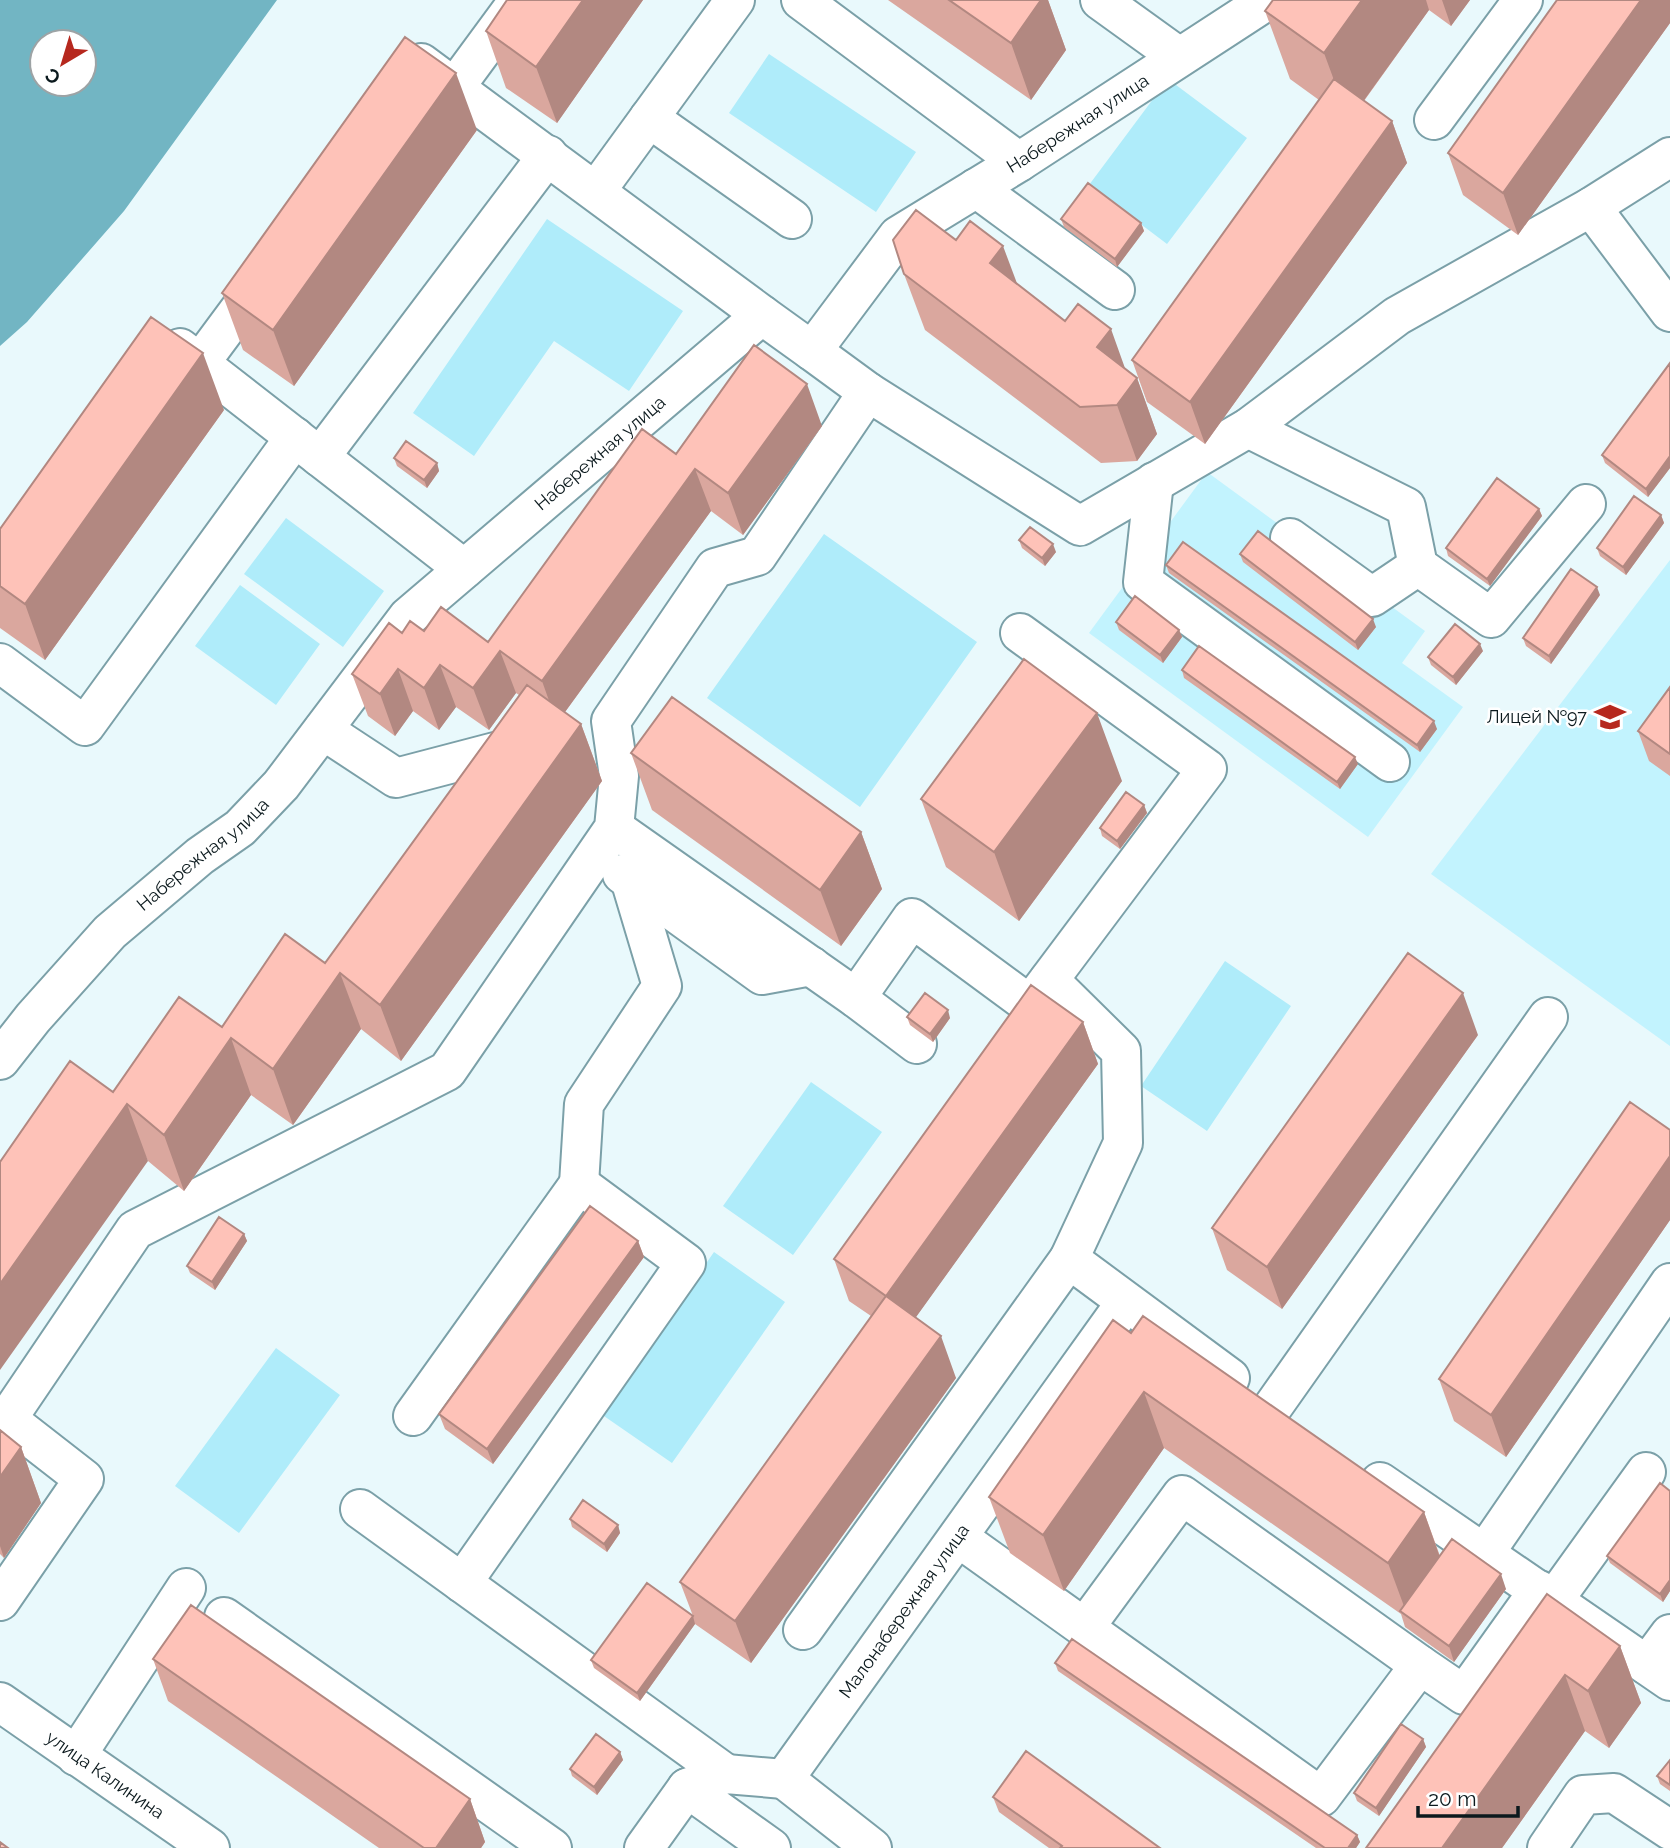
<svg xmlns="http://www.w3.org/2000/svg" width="1670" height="1848" font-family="Raleway,sans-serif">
	<rect width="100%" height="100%" fill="#e9f9fc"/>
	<path fill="#c2f3fe" d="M1207,472L1425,631L1402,663L1463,707L1368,837L1089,633Z
		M1670,560V1046L1431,874Z"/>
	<path fill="#afecfa" d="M769,54L916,152L876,212L729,113Z
		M1168,79L1247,138L1167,244L1089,185Z
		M547,219L683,311L629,391L554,341L474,456L413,413Z
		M286,518L384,591L343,647L244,574Z
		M824,534L977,642L860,807L707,698Z
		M240,585L320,644L276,705L195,646Z
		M1225,961L1291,1006L1207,1131L1141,1086Z
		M811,1082L882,1132L793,1255L723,1206Z
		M714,1252L785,1302L672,1463L601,1414Z
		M276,1348L340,1395L239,1533L175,1486Z"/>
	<path fill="#72b5c3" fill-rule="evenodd" d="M0,0H277L124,211L27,322L0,346ZM42,42H84V84H42Z"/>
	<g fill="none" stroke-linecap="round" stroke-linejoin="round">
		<defs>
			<g id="minor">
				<path d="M801,0L1019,162"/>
				<path d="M1100,0L1179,57"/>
				<path d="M421,63L762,315"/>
				<path d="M455,87L519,0"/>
				<path d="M649,118L792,219"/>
				<path d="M1434,120L1523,0"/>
				<path d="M976,188L1115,290"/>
				<path d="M596,191L735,0"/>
				<path d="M1591,207L1670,312"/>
				<path d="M180,348L464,569"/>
				<path d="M812,351L868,392L1080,526L1248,428L1397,316L1591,207L1670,157"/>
				<path d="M200,363L263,278"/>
				<path d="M1248,428L1406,507L1418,566L1491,618L1586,504"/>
				<path d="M320,457L548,155"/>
				<path d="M1154,482L1143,582L1390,762"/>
				<path d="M1290,538L1372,597L1418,566"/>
				<path d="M0,663L85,726L295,437"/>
				<path d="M323,730L396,778L499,751"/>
				<path d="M614,828L856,998L917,1044"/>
				<path d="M622,874L762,975L811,966"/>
				<path d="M1049,980L1121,1051L1123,1143L1069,1259L1230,1378"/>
				<path d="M856,998L912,918L1030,1005L1207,769L1020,633"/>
				<path id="s1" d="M0,1060L33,1018L110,932L200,856L240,828L281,785L408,617L762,315L812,351L898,236L1019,162L1268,0"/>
				<path d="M579,1184L584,1104L662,986L630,879"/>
				<path d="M1272,1408L1548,1017"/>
				<path d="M413,1416L579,1184L686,1263L462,1583"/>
				<path d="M1380,1482L1670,1681"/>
				<path d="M360,1509L726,1774"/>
				<path d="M959,1538L1321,1797L1420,1665L1464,1695L1539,1590"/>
				<path d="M1484,1554L1670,1283"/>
				<path d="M0,1601L84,1479L7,1419L135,1230L447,1071L614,828L619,776L611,721L715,568L757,556L868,392"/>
				<path d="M1553,1601L1646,1472"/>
				<path d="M224,1617L552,1848"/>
				<path d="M1085,1627L1182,1495L1420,1665"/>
				<path d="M803,1630L1069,1259"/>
				<path d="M1647,1665L1670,1634"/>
				<path id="s2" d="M0,1702L210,1848"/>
				<path d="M76,1756L186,1588"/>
				<path d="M784,1779L872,1848"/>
				<path d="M687,1788L771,1848"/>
				<path id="s3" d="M644,1848L687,1788L726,1774L784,1779L1116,1316"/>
				<path d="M1547,1848L1583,1795L1614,1793L1670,1830"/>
			</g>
		</defs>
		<use href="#minor" stroke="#7ba0a8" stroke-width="42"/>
		<use href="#minor" stroke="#fff" stroke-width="38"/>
	</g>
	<path fill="#daa79e" d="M507,0H643L557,123L506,88L486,31Z
		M888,0H1048L1066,50L1031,100Z
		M1273,0H1470L1451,26L1429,10L1364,101L1392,121L1407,163L1205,444L1147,402L1132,360L1319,100L1290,79L1265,11Z
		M1670,0V23L1518,235L1463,195L1448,153Z
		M477,130L294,386L243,350L222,293Z
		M1061,219L1141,223L1144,231L1117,267L1064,227Z
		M904,274L1017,284L1137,378L1157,434L1137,461L1101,463L925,330Z
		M1670,363V468L1648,497L1605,463L1602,455Z
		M224,410L45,660L0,628V529Z
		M822,426L743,535L711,511L565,712L581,724L602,781L401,1061L361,1029L293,1125L251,1095L184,1191L148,1161L113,1092L222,1027L325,963L519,695L516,693L489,730L456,707L439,730L413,711L395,736L368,716L352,674L402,633L424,631L488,642L676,454Z
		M394,458L437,463L439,471L427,488L397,466Z
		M1539,509L1542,516L1490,586L1448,556L1446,548Z
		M1661,515L1664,523L1626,575L1600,556L1597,548Z
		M1019,540L1056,552L1045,566L1022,548Z
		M1240,554L1376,627L1358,650L1243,562Z
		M1166,565L1437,729L1420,752L1169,573Z
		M1600,595L1551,664L1526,646L1523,638Z
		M1116,622L1179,630L1182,637L1163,663L1119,630Z
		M1483,651L1456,685L1431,665L1428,657Z
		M1182,670L1358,764L1340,789L1184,678Z
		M1670,687V776L1649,761L1638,731Z
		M631,753L861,832L882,889L841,946L652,810Z
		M1122,781L1019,921L946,867L921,799Z
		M1144,805L1147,813L1120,849L1102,836L1100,828Z
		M907,1017L950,1018L933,1042L910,1025Z
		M1083,1022L1098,1064L915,1318L956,1378L751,1663L695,1624L640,1701L594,1668L591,1660L693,1616L680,1582L871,1316L849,1301L834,1259Z
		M1478,1035L1282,1309L1227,1270L1212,1228Z
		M1670,1130V1220L1506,1457L1454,1421L1439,1379Z
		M244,1234L247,1241L215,1290L190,1273L187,1266Z
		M638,1241L644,1257L493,1464L445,1429L439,1414Z
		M1131,1333L1424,1512L1440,1556L1506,1589L1454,1662L1405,1627L1401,1614L1164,1448L1064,1591L1010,1553L989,1497Z
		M0,1430L21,1447L41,1503L4,1558L0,1554Z
		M1670,1491V1591L1663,1602L1610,1563L1607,1556Z
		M570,1519L618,1525L620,1533L607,1552L572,1527Z
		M1547,1594L1620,1646L1641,1703L1609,1748L1585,1731L1502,1848Z
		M153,1659L470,1799L485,1842L481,1848H379L168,1701Z
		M1055,1663L1357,1835L1360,1842L1356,1848H1316L1058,1671Z
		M1423,1739L1426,1747L1379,1816L1357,1801L1354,1793Z
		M620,1752L623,1760L597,1795L572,1776L570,1769Z
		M1670,1760V1791L1660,1784L1657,1776Z
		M993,1797L1160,1848H1049L999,1812Z"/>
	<path fill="#b28881" d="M583,0H643L557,123L536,67Z
		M1041,0H1048L1066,50L1031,100L1011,43Z
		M1362,0H1426L1429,10L1349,121L1324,53Z
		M1442,0H1470L1451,26Z
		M1641,0H1670V23L1518,235L1503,193Z
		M456,73L477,130L294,386L273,330Z
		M1392,121L1407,163L1205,444L1190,402Z
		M1141,223L1144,231L1117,267L1115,259Z
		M1003,246L1024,302L990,263Z
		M1111,329L1131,385L1097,347Z
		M203,353L224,410L45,660L25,604Z
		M1137,378L1157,434L1137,461L1117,405Z
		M807,384L822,426L743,535L728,493Z
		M1670,456V468L1648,497L1646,489Z
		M437,463L439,471L427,488L424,480Z
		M695,469L711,511L557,723L542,681Z
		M1539,509L1542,516L1490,586L1487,579Z
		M1661,515L1664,523L1626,575L1623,567Z
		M1053,544L1056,552L1045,566L1042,558Z
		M1597,587L1600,595L1551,664L1549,656Z
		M1373,619L1376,627L1358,650L1355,642Z
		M1179,630L1182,637L1163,663L1160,655Z
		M1480,644L1483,651L1456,685L1453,677Z
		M500,651L516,693L489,730L473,688Z
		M440,665L456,707L439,730L424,688Z
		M398,669L413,711L395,736L380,694Z
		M1097,713L1122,781L1019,921L994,852Z
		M1434,721L1437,729L1420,752L1417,745Z
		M581,724L602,781L401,1061L380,1005Z
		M1355,757L1358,764L1340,789L1337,782Z
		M1144,805L1147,813L1120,849L1117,841Z
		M861,832L882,889L841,946L820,890Z
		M340,973L361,1029L293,1125L273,1069Z
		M1463,993L1478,1035L1282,1309L1267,1267Z
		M948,1010L950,1018L933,1042L930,1034Z
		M1083,1022L1098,1064L901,1338L886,1296Z
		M231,1038L251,1095L184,1191L164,1135Z
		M127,1104L148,1161L0,1370V1284Z
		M1670,1156V1220L1506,1457L1491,1415Z
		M244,1234L247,1241L215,1290L212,1282Z
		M638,1241L644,1257L493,1464L487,1449Z
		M941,1336L956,1378L751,1663L735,1621Z
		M1144,1392L1164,1448L1064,1591L1043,1535Z
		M21,1447L41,1503L4,1558L0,1546V1477Z
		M1424,1512L1444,1569L1408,1617L1388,1563Z
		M618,1525L620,1533L607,1552L604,1544Z
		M1501,1574L1506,1589L1454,1662L1449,1646Z
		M1670,1580V1591L1663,1602L1660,1594Z
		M693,1616L695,1624L640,1701L637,1693Z
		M1620,1646L1641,1703L1609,1748L1588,1691Z
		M1565,1675L1585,1731L1502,1848H1442Z
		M1423,1739L1426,1747L1379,1816L1376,1808Z
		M620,1752L623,1760L597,1795L594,1787Z
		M470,1799L485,1842L481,1848H436Z
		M1357,1835L1360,1842L1356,1848H1348Z"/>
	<path fill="#fec2b8" stroke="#b28881" stroke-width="2" d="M507,0H583L536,67L486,31Z
		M949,0H1041L1011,43Z
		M1273,0H1362L1324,53L1265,11Z
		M1557,0H1641L1503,193L1448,153Z
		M405,37L456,73L273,330L222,293Z
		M1334,79L1392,121L1190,402L1132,360Z
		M1088,183L1141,223L1115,259L1061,219Z
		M916,210L956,240L970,221L1003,246L990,263L1065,321L1078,304L1111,329L1097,347L1137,378L1117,405L1080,407L904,274L893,240Z
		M151,317L203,353L25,604L0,586V529Z
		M754,345L807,384L728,493L695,469L542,681L500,651L473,688L440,665L424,688L398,669L380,694L352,674L389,623L402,633L410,621L424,631L441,607L488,642L642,429L676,454Z
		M1670,363V456L1646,489L1602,455Z
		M406,441L437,463L424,480L394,458Z
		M1497,478L1539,509L1487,579L1446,548Z
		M1634,496L1661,515L1623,567L1597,548Z
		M1030,527L1053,544L1042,558L1019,540Z
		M1258,531L1373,619L1355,642L1240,554Z
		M1183,542L1434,721L1417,745L1166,565Z
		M1571,569L1597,587L1549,656L1523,638Z
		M1135,596L1179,630L1160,655L1116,622Z
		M1455,624L1480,644L1453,677L1428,657Z
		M1199,646L1355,757L1337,782L1182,670Z
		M1024,659L1097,713L994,852L921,799Z
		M527,685L581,724L380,1005L340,973L273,1069L231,1038L164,1135L127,1104L0,1284V1162L70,1061L113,1092L179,997L222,1027L285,934L325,963Z
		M1670,687V754L1638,731Z
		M672,697L861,832L820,890L631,753Z
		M1126,792L1144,805L1117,841L1100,828Z
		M1408,953L1463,993L1267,1267L1212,1228Z
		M1031,985L1083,1022L886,1296L834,1259Z
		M925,993L948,1010L930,1034L907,1017Z
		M1630,1102L1670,1130V1156L1491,1415L1439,1379Z
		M590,1206L638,1241L487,1449L439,1414Z
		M219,1217L244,1234L212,1282L187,1266Z
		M886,1296L941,1336L735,1621L680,1582Z
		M1143,1316L1424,1512L1388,1563L1144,1392L1043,1535L989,1497L1113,1320L1131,1333Z
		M0,1430L21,1447L0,1477Z
		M1660,1483L1670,1491V1580L1660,1594L1607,1556Z
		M583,1500L618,1525L604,1544L570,1519Z
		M1452,1539L1501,1574L1449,1646L1400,1611Z
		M647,1583L693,1616L637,1693L591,1660Z
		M1547,1594L1620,1646L1588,1691L1565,1675L1442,1848H1366Z
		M191,1605L470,1799L436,1848H424L153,1659Z
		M1072,1639L1357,1835L1348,1848H1325L1055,1663Z
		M1401,1724L1423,1739L1376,1808L1354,1793Z
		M596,1734L620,1752L594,1787L570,1769Z
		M1026,1751L1160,1848H1060L1062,1846L993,1797Z
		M1670,1760V1785L1657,1776Z
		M0,1842L8,1848H0Z"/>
	<defs>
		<symbol id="school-bare" viewBox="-9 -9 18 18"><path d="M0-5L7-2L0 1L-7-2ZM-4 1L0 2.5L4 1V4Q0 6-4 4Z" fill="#b6281e" stroke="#fff" stroke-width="2.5" paint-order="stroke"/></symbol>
	</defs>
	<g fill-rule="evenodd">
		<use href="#school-bare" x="1588" y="695" width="44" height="44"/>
	</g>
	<g text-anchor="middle" stroke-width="5" stroke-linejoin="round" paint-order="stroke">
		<g font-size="18" fill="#0b191d" stroke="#fff">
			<text dy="6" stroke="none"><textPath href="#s1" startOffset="1488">Набережная улица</textPath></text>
			<text dy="6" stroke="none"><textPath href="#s1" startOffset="858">Набережная улица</textPath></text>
			<text dy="6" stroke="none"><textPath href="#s1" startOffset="290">Набережная улица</textPath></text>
			<text dy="6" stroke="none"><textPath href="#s3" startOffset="380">Малонабережная улица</textPath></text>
			<text dy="6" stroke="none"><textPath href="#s2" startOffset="128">улица Калинина</textPath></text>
		</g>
		<g font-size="18" fill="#0b191d" stroke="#fff" text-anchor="end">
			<text x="1587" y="723">Лицей №97</text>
		</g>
	</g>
	<g transform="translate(63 63) rotate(218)"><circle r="33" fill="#ffffff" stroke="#9da3a5" stroke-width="2"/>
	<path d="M0-5L12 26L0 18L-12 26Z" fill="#b6281e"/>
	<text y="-10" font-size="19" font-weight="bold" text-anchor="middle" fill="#0b191d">С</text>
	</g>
	<path d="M1418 1806v10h100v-10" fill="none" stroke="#0b191d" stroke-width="3.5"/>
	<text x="1428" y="1806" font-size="21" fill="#0b191d" stroke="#ffffff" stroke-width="5" paint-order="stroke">20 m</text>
</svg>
